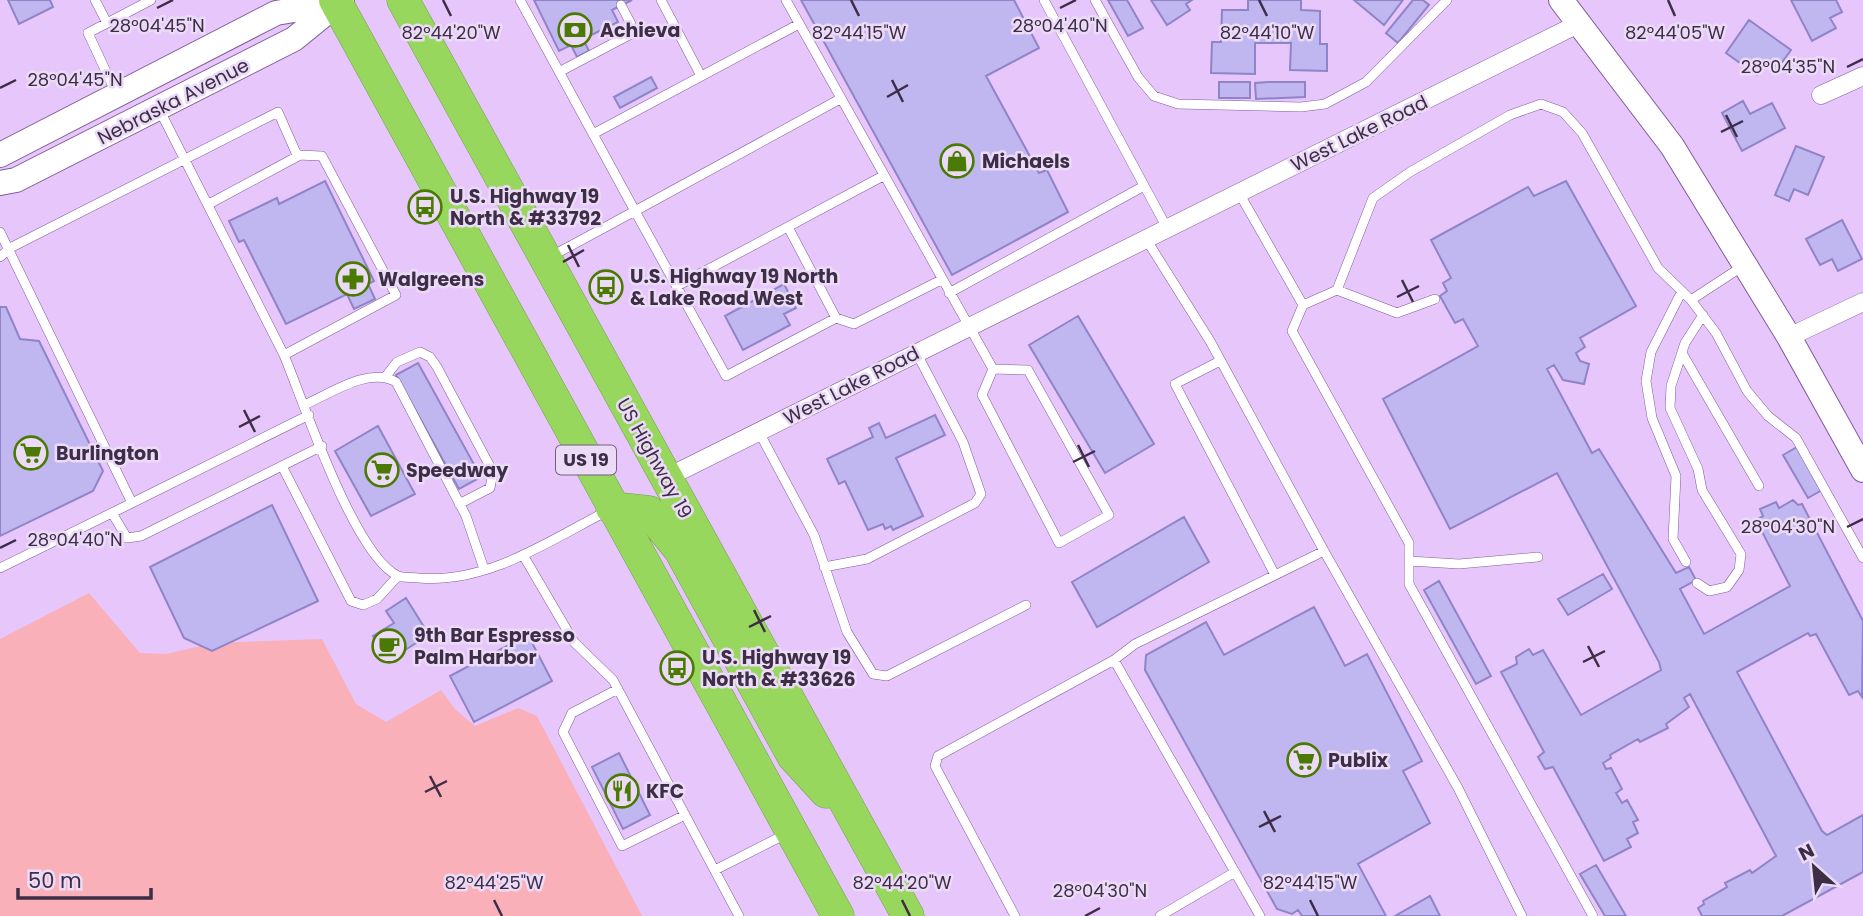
<svg xmlns="http://www.w3.org/2000/svg" width="1863" height="916" font-family="Poppins,sans-serif">
	<rect width="100%" height="100%" fill="#e7c6fc"/>
	<path fill="#fab0b9" d="M89,593L140,653L166,654L214,643L322,639L356,704L386,722L441,690L455,709L475,726L518,708L537,716L642,916H0V639Z"/>
	<path fill="#c0b7f0" stroke="#9084c8" stroke-width="2" d="M8,0H50L53,7L19,24Z
		M534,0H632L612,10L618,22L583,39L589,51L577,57L571,45L559,51Z
		M801,0H1014L1039,48L986,76L1039,173L1047,170L1068,212L952,275Z
		M1108,0H1127L1143,28L1128,36Z
		M1151,0H1192L1186,4L1190,10L1167,25Z
		M1248,0H1301V10L1320,11V44H1327V71L1290,70L1291,43H1255V74L1211,73L1212,42H1221L1222,10H1248Z
		M1354,0H1403L1384,25Z
		M1413,0H1423L1429,5L1398,43L1386,33Z
		M1791,0H1836L1842,12L1830,18L1836,28L1812,41Z
		M1749,20L1791,50L1775,72L1765,64L1757,75L1726,53Z
		M651,77L657,88L620,108L614,97Z
		M1219,82H1250V98H1219Z
		M1268,82H1305V97L1256,99L1255,83Z
		M1743,101L1750,114L1772,103L1785,128L1742,151L1722,113Z
		M1796,146L1824,157L1808,195L1794,189L1789,201L1775,195Z
		M325,181L374,281L368,284L375,299L354,309L347,294L286,324L244,240L239,242L229,221L277,198L279,204Z
		M1566,181L1636,306L1580,338L1585,347L1576,353L1580,361L1589,364L1584,384L1563,380L1554,365L1547,369L1592,453L1599,449L1676,573L1689,567L1696,580L1680,589L1704,634L1790,586L1756,520L1763,516L1760,509L1776,502L1779,508L1793,500L1798,505L1802,504L1863,621L1862,697L1858,691L1849,695L1816,634L1810,636L1808,633L1737,672L1822,831L1827,835L1863,815V872L1782,916H1702L1698,908L1704,904L1703,901L1727,887L1725,883L1750,870L1752,873L1776,856L1690,694L1684,698L1689,707L1666,724L1668,728L1640,742L1638,739L1610,755L1611,758L1603,763L1606,769L1611,768L1622,789L1616,793L1622,803L1627,800L1638,820L1633,822L1638,833L1627,839L1631,847L1604,861L1553,767L1545,769L1538,757L1544,752L1501,672L1517,664L1516,657L1529,649L1533,655L1543,650L1581,715L1661,670L1659,662L1557,473L1450,529L1383,399L1478,346L1463,319L1455,323L1440,296L1447,291L1443,283L1451,278L1431,240L1528,187L1534,196Z
		M1842,220L1862,259L1838,271L1832,259L1820,265L1806,239Z
		M784,284L796,308L784,314L790,325L743,350L725,316Z
		M0,307H6L20,339L39,341L103,471L93,491L0,536Z
		M1078,316L1154,444L1105,473L1029,345Z
		M418,363L481,477L459,489L396,375Z
		M935,415L945,435L896,458L923,516L893,530L891,526L885,529L883,524L868,530L845,481L839,484L827,459L873,437L869,428L879,423L886,438Z
		M378,426L415,494L371,516L335,451Z
		M1797,447L1822,490L1808,498L1783,455Z
		M272,505L318,601L212,651L184,638L150,567Z
		M1184,517L1209,562L1097,627L1072,582Z
		M1603,574L1612,589L1568,615L1558,599Z
		M1439,581L1491,676L1476,684L1424,590Z
		M406,598L429,635L389,660L373,636L394,623L386,611Z
		M1314,607L1345,666L1367,654L1422,761L1403,771L1430,823L1358,864L1386,916H1302L1298,910L1292,914L1277,909L1145,670L1146,655L1206,622L1224,655Z
		M528,635L552,681L474,722L450,676Z
		M619,753L650,815L623,829L592,767Z
		M1596,865L1626,916H1605L1580,874Z
		M1430,896L1440,916H1395Z"/>
	<g fill="none" stroke-linecap="round" stroke-linejoin="round">
		<defs>
			<path id="lane" d="M95,0L107,23
				M520,0L635,211L550,257
				M661,0L701,76
				M786,0L993,369L982,395L1059,543L1109,515L1028,370L993,369
				M1044,0L1167,228
				M1095,0L1138,77L1154,96L1178,104L1301,107L1325,104L1366,82L1447,0
				M559,72L631,34V24L621,5
				M116,93L88,33L151,0
				M840,99L635,211L726,376L836,318L854,324L941,280
				M160,111L284,355
				M593,134L799,24
				M1239,193L1303,305
				M209,204L300,155
				M788,227L836,318
				M0,232L132,503L0,568
				M1146,239L1210,341L1324,551L1458,788L1522,916
				M0,257L10,248L278,112L297,155L322,156L396,295L284,355C304,403 354,555 398,576C403,578 413,577 419,578C487,584 549,541 607,511
				M677,286L883,176
				M1337,290L1397,313L1435,299
				M1682,291L1651,352L1646,381L1652,418L1676,476L1673,539L1686,562
				M949,293L1144,186
				M1691,300L1743,266
				M1682,353L1759,486
				M1220,361L1175,384L1275,575
				M386,376L397,362L420,352L430,357L437,367L493,472L490,488L459,504
				M304,405C330,394 369,366 396,382L466,516L484,569
				M759,432L814,535L847,632L873,674L887,676L1026,605
				M282,466L351,601L363,605L377,599L398,576
				M132,503L309,415
				M112,513L127,538L141,536L322,446
				M523,555L574,642L613,680L739,916
				M1409,561L1459,564L1538,557
				M824,567L867,559L975,503L981,494L963,442L916,352
				M1697,583L1709,591L1727,587L1739,570L1741,554L1702,490L1698,469L1670,408L1671,386L1685,343L1703,315
				M1114,660L1260,916
				M618,689L572,713L563,732L622,846L685,815
				M715,870L786,834
				M1015,916L935,766L938,756L1114,660L1135,644L1324,551
				M1160,916L1235,872
				M1593,916L1409,584V543L1292,331L1303,305L1337,290L1373,198L1410,172L1510,115L1541,104L1563,112L1582,133L1658,268L1691,300L1716,333L1747,391L1768,416L1796,438L1863,558"/>
			<path id="street" d="M1821,95L1863,76
				M1789,337L1863,302
				M666,478L1578,24"/>
			<path id="secondary" d="M1561,0L1672,146L1789,337L1863,470
				M0,155L276,13L336,3
				M0,183L16,180L294,39L342,0"/>
			<path id="highway" d="M335,0L838,916
				M403,0L908,916
				M612,508L649,512L680,550L793,756L826,792"/>
		</defs>
		<use href="#lane" stroke="#815c98" stroke-width="10"/>
		<use href="#street" stroke="#815c98" stroke-width="19"/>
		<use href="#secondary" stroke="#815c98" stroke-width="26"/>
		<use href="#highway" stroke="#789c55" stroke-width="33"/>
		<use href="#lane" stroke="#fff" stroke-width="9"/>
		<use href="#street" stroke="#fff" stroke-width="18"/>
		<use href="#secondary" stroke="#fff" stroke-width="24"/>
		<use href="#highway" stroke="#98d75d" stroke-width="32"/>
	</g>
	<path fill="none" stroke="#3d2d47" stroke-width="2.5" d="M443,0L451,16M851,0L859,16M1259,0L1267,16M1668,0L1675,16M157,8L173,0M1060,8L1076,0M1847,67L1863,59M892,80L903,102M0,88L16,80M887,97L908,85M1726,115L1737,137M1721,132L1743,121M568,245L579,267M563,262L584,250M1402,280L1413,302M1397,297L1419,286M244,410L255,432M239,427L260,416M1078,445L1089,467M1073,462L1095,451M1847,527L1863,519M0,548L16,540M754,610L765,632M749,627L771,616M1588,646L1599,667M1583,662L1605,651M430,776L441,797M425,792L447,781M1264,811L1275,832M1259,827L1281,816M494,900L502,916M902,900L910,916M1310,900L1318,916M1085,916L1100,908"/>
	<defs>
		<symbol id="bank-ring" viewBox="-11 -11 22 22"><circle r="9.5" fill="#ebdbf6" stroke="#4a7a03" stroke-width="1.5"/><path d="M-6-4H6V4H-6ZM0-2.3a2.3 2.3 0 1 0 0 4.6a2.3 2.3 0 1 0 0-4.6Z" fill="#4a7a03"/></symbol>
		<symbol id="shop-ring" viewBox="-11 -11 22 22"><circle r="9.5" fill="#ebdbf6" stroke="#4a7a03" stroke-width="1.5"/><path d="M-5-2.5h2.3a2.7 3.5 0 0 1 5.4 0H5L5.5 6h-11ZM-1.5-2.5h3a1.5 2.3 0 0 0-3 0Z" fill="#4a7a03"/></symbol>
		<symbol id="bus-ring" viewBox="-11 -11 22 22"><circle r="9.5" fill="#ebdbf6" stroke="#4a7a03" stroke-width="1.5"/><path d="M-5-6H5V4H4V6H2V4H-2V6H-4V4H-5ZM-3.5-4V0h7V-4ZM-3.5 1.2v1.5H-2V1.2ZM2 1.2v1.5H3.5V1.2Z" fill="#4a7a03"/></symbol>
		<symbol id="pharmacy-ring" viewBox="-11 -11 22 22"><circle r="9.5" fill="#ebdbf6" stroke="#4a7a03" stroke-width="1.5"/><path d="M-2-6h4v4h4v4h-4v4h-4v-4h-4v-4h4Z" fill="#4a7a03"/></symbol>
		<symbol id="supermarket-ring" viewBox="-11 -11 22 22"><circle r="9.5" fill="#ebdbf6" stroke="#4a7a03" stroke-width="1.5"/><path d="M-6-5.5h2.5l.6 2H6L4.5 2H-2.5L-4.4-4H-6ZM-1.5 3.2a1.3 1.3 0 1 0 .1 0ZM3 3.2a1.3 1.3 0 1 0 .1 0Z" fill="#4a7a03"/></symbol>
		<symbol id="cafe-ring" viewBox="-11 -11 22 22"><circle r="9.5" fill="#ebdbf6" stroke="#4a7a03" stroke-width="1.5"/><path d="M-5.5-4.5H6V0H3Q3 3.5 0 3.5H-2.5Q-5.5 3.5-5.5 0ZM3-3.2v2h1.7v-2ZM-6 4.5H4V6H-6Z" fill="#4a7a03"/></symbol>
		<symbol id="restaurant-ring" viewBox="-11 -11 22 22"><circle r="9.5" fill="#ebdbf6" stroke="#4a7a03" stroke-width="1.5"/><path d="M-5-6h1v4h1v-4h1v4h1v-4h1v5L-1.5 .5V6h-2V.5L-5-1ZM5-6V6H3V1.5H1.5Q1.5-4 5-6Z" fill="#4a7a03"/></symbol>
	</defs>
	<g fill-rule="evenodd">
		<use href="#bank-ring" x="556" y="11" width="38" height="38"/>
		<use href="#shop-ring" x="938" y="142" width="38" height="38"/>
		<use href="#bus-ring" x="406" y="188" width="38" height="38"/>
		<use href="#pharmacy-ring" x="334" y="260" width="38" height="38"/>
		<use href="#bus-ring" x="587" y="268" width="38" height="38"/>
		<use href="#supermarket-ring" x="12" y="434" width="38" height="38"/>
		<use href="#supermarket-ring" x="363" y="451" width="38" height="38"/>
		<use href="#cafe-ring" x="370" y="627" width="38" height="38"/>
		<use href="#bus-ring" x="658" y="649" width="38" height="38"/>
		<use href="#supermarket-ring" x="1285" y="741" width="38" height="38"/>
		<use href="#restaurant-ring" x="603" y="772" width="38" height="38"/>
	</g>
	<g text-anchor="middle" stroke-width="5" stroke-linejoin="round" paint-order="stroke">
		<rect fill="#ebdbf6" stroke="#71617c" stroke-width="2" x="556" y="445.5" width="60" height="29" rx="5"/>
		<g font-size="18" font-weight="bold" fill="#3d2d47">
			<text x="586" y="466">US 19</text>
		</g>
		<g font-size="19" font-weight="bold" fill="#3d2d47" stroke="#ebdbf6" text-anchor="start">
			<text x="600" y="37">Achieva</text>
			<text x="982" y="168">Michaels</text>
			<text x="450" y="203">U.S. Highway 19<tspan x="450" dy="22">North &amp; #33792</tspan></text>
			<text x="630" y="283">U.S. Highway 19 North<tspan x="630" dy="22">&amp; Lake Road West</tspan></text>
			<text x="378" y="286">Walgreens</text>
			<text x="56" y="460">Burlington</text>
			<text x="406" y="477">Speedway</text>
			<text x="414" y="642">9th Bar Espresso<tspan x="414" dy="22">Palm Harbor</tspan></text>
			<text x="702" y="664">U.S. Highway 19<tspan x="702" dy="22">North &amp; #33626</tspan></text>
			<text x="1328" y="767">Publix</text>
			<text x="646" y="798">KFC</text>
		</g>
		<g font-size="19" fill="#3d2d47" stroke="#ebdbf6">
			<text transform="translate(173 101) rotate(-27)" y="7">Nebraska Avenue</text>
			<text transform="translate(1359 133) rotate(-26)" y="7">West Lake Road</text>
			<text transform="translate(851 385) rotate(-27)" y="7">West Lake Road</text>
			<text transform="translate(655 458) rotate(61)" y="7">US Highway 19</text>
		</g>
	</g>
	<g font-size="18" text-anchor="middle" fill="#3d2d47" stroke="#ebdbf6" stroke-width="5" stroke-linejoin="round" paint-order="stroke">
		<text x="157" y="32">28°04'45"N</text>
		<text x="1060" y="32">28°04'40"N</text>
		<text x="451" y="39">82°44'20"W</text>
		<text x="859" y="39">82°44'15"W</text>
		<text x="1267" y="39">82°44'10"W</text>
		<text x="1675" y="39">82°44'05"W</text>
		<text x="1788" y="73">28°04'35"N</text>
		<text x="75" y="86">28°04'45"N</text>
		<text x="1788" y="533">28°04'30"N</text>
		<text x="75" y="546">28°04'40"N</text>
		<text x="494" y="889">82°44'25"W</text>
		<text x="902" y="889">82°44'20"W</text>
		<text x="1310" y="889">82°44'15"W</text>
		<text x="1100" y="897">28°04'30"N</text>
	</g>
	<g transform="translate(1814 867) rotate(333)" stroke="#ebdbf6" stroke-width="5" paint-order="stroke">
	<path d="M0-5L12 26L0 18L-12 26Z" fill="#3d2d47"/>
	<text y="-10" font-size="19" font-weight="bold" text-anchor="middle" fill="#3d2d47">N</text>
	</g>
	<path d="M18 888v10h133v-10" fill="none" stroke="#3d2d47" stroke-width="3.5"/>
	<text x="28" y="888" font-size="21" fill="#3d2d47" stroke="#ebdbf6" stroke-width="5" paint-order="stroke">50 m</text>
</svg>
